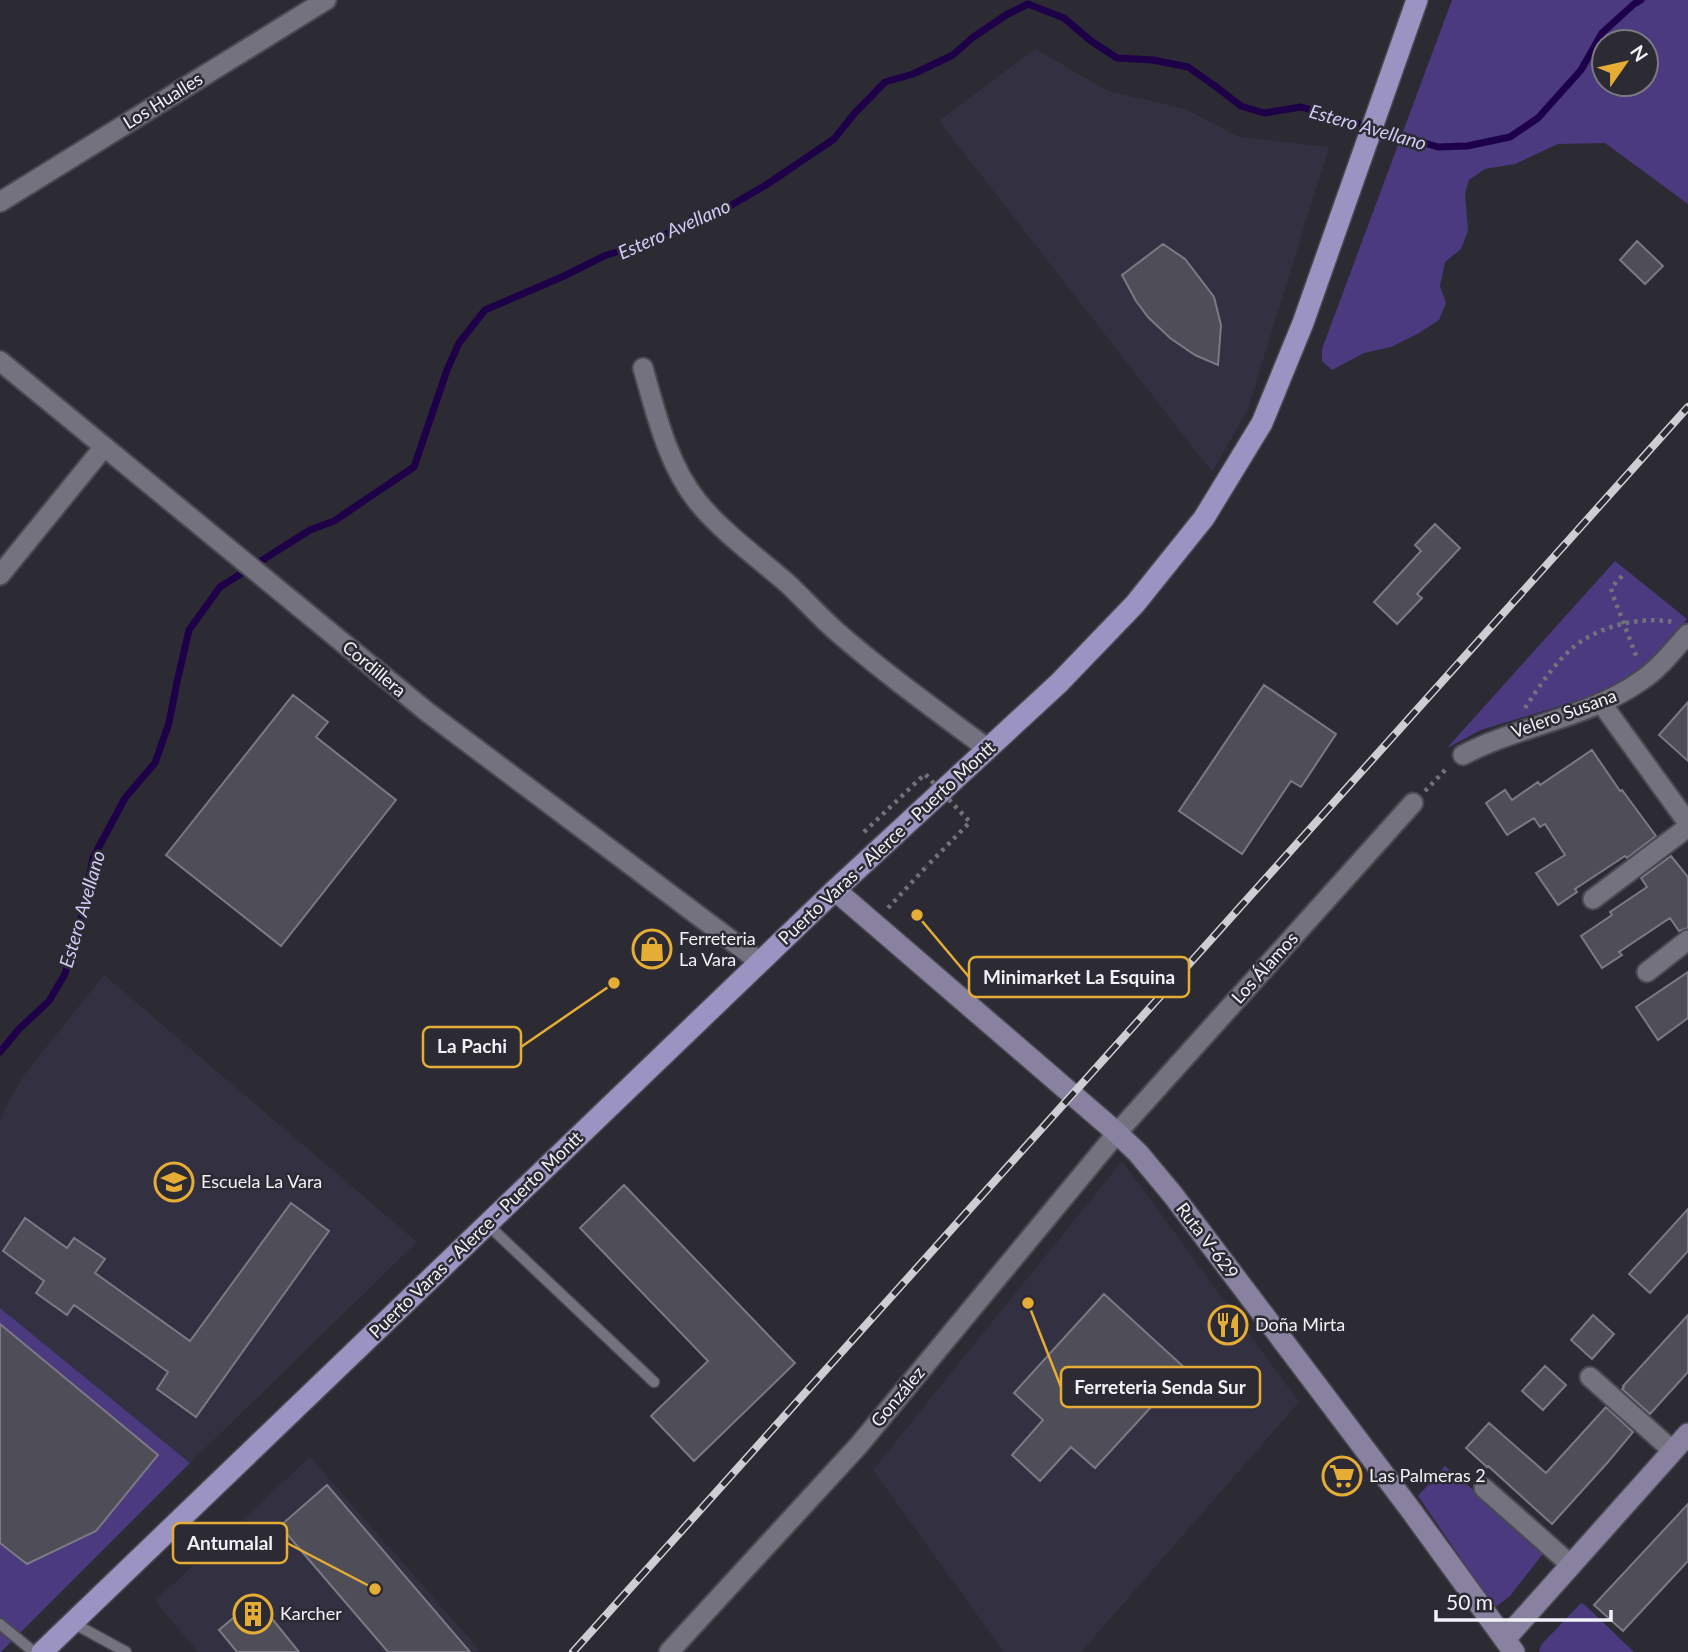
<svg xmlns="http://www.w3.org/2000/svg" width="1688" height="1652" font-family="Lato,sans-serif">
	<rect width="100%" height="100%" fill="#2c2b34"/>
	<path fill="#333141" d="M1035,49L1108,91L1185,109L1239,137L1329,147L1247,411L1212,472L939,121Z
		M104,975L417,1242L190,1463L0,1308V1123L5,1108L24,1075Z
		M1122,1161L1299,1402L1081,1652H1004L873,1470Z
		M310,1457L481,1652H198L155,1601Z"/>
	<path fill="#4b3a7f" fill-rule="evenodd" d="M1452,0H1688V204L1605,143L1558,144L1515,164L1485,169L1469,180L1465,193L1468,231L1461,249L1445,262L1440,286L1446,303L1439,320L1419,333L1391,347L1364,353L1332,370L1322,361V349ZM1604,42H1646V84H1604Z
		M1615,561L1687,619L1650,661L1622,681L1593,696L1481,730L1447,748Z
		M0,1308L190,1463L1,1652H0Z
		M1445,1466L1540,1547L1542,1555L1510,1596L1497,1606L1493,1605L1418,1496Z
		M1581,1603L1585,1605L1634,1652H1539L1541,1645Z"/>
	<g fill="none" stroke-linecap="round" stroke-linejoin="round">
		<path stroke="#1e0048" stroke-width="7" d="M0,1052L19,1029L49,1001L65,974L83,911L93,858L125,798L155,763L169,723L177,682L189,630L220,587L310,530L334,521L414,467L447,370L459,343L485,310L564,276L604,256L647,242L723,210L766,185L834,139L854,114L885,82L913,74L953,55L972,38L1006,15L1028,4L1064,18L1091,41L1117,58L1153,60L1188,67L1215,86L1241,106L1264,113L1301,107L1438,147L1467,146L1510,137L1538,118L1581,70L1602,33L1634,4L1641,0"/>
	</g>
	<path fill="#4f4d58" stroke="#7a7984" stroke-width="2" d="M1637,241L1663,266L1645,284L1620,260Z
		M1163,244L1185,259L1214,297L1221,325L1218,365L1195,355L1170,338L1148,317L1136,301L1122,275Z
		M1435,524L1460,548L1417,594L1422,598L1397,624L1374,602L1421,551L1415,545Z
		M1264,685L1336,734L1301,787L1291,781L1242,854L1179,811Z
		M293,695L328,722L316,737L396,800L281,946L166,855Z
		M1688,702V761L1659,735Z
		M1592,750L1620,791L1622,790L1656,836L1627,858L1625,856L1575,889L1577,892L1558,905L1536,873L1565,855L1545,824L1540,827L1534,818L1507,835L1486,803L1505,790L1512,800L1538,782L1540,785Z
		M1671,856L1688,877V928L1679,931L1670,918L1619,952L1622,955L1602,968L1581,936L1612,915L1610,912L1647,887L1641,878Z
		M1688,972V1018L1658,1040L1636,1007Z
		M624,1185L795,1363L694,1461L651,1416L708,1361L580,1228Z
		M291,1203L329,1231L196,1417L157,1389L168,1372L74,1305L67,1315L36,1293L44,1281L3,1251L25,1218L67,1248L74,1238L105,1259L95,1273L190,1341Z
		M1688,1209V1251L1650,1293L1629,1274Z
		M1104,1294L1186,1369L1095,1468L1071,1447L1040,1481L1012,1455L1043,1420L1014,1393Z
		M1593,1315L1614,1334L1592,1359L1571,1340Z
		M1688,1315V1372L1650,1414L1622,1389L1624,1387L1623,1386Z
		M0,1324L158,1455L96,1531L27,1564L0,1543Z
		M1545,1366L1566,1385L1543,1410L1522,1391Z
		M1606,1407L1633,1432L1608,1462L1552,1524L1488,1466L1487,1467L1466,1448L1489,1423L1546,1473Z
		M327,1485L470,1652H388L280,1526Z
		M1688,1504V1561L1623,1631L1594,1605Z
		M256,1599L299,1652H237L219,1630Z"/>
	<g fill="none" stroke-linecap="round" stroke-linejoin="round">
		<defs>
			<path id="lane" d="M487,1224L654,1382
				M73,1623L126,1652
				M0,1624L34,1652"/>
			<path id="street" d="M0,202L326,0
				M0,361L426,711L760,962
				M643,368C656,413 667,463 697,501C720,530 758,558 787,583C804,599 819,616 836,631C884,673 937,711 988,749
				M0,575L104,447
				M1602,704L1688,823
				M1463,755C1520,725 1589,718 1642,680C1660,668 1674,649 1688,634
				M1593,899L1688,827
				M1647,972L1688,940
				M1590,1377L1673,1451
				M1484,1488L1571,1565
				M669,1652L859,1445L1117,1133L1413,803"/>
			<path id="secondary" d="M835,890L1117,1133L1138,1153L1173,1195L1410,1509L1514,1652
				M1505,1639L1688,1434"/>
			<path id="primary" d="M42,1652L835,890L1059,683L1135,604L1204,518L1262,423L1303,323L1417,0"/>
		</defs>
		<use href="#lane" stroke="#4a4851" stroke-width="13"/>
		<use href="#street" stroke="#4a4851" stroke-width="23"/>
		<use href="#secondary" stroke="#4a4851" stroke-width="24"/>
		<use href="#primary" stroke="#4a4851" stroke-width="24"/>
		<path stroke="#72727a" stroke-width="4.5" stroke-dasharray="3.5 5" stroke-linecap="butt" d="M1622,576L1611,588L1612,593L1637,658
			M1525,708C1538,688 1552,667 1569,651C1596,626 1639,616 1673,622
			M1425,791L1448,767
			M888,908L926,867"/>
		<use href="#lane" stroke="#74727e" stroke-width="10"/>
		<use href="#street" stroke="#74727e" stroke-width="19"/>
		<use href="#secondary" stroke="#8882a0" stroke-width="21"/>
		<use href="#primary" stroke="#9b93c2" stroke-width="21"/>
		<defs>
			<path id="rail" d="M573,1652L1688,407"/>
		</defs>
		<use href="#rail" stroke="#cdcdd3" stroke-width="8"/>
		<use href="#rail" stroke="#2c2b34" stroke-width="5" stroke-dasharray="16" stroke-linecap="butt"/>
		<path stroke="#72727a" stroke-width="4.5" stroke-dasharray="3.5 5" stroke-linecap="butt" d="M864,832L925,774L970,822L926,867"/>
	</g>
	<defs>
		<symbol id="shop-ring" viewBox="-11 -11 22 22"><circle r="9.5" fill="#2c2b34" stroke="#e5ad35" stroke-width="1.5"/><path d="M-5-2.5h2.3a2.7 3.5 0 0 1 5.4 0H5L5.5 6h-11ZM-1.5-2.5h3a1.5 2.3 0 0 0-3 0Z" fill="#e5ad35"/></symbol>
		<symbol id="school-ring" viewBox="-11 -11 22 22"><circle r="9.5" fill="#2c2b34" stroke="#e5ad35" stroke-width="1.5"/><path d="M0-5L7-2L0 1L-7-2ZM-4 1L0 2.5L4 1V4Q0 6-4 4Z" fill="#e5ad35"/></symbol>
		<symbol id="restaurant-ring" viewBox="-11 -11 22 22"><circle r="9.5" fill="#2c2b34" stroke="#e5ad35" stroke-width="1.5"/><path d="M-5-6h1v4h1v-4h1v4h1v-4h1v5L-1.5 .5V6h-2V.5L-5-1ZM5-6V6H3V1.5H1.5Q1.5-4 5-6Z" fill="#e5ad35"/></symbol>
		<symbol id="supermarket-ring" viewBox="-11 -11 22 22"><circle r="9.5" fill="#2c2b34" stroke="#e5ad35" stroke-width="1.5"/><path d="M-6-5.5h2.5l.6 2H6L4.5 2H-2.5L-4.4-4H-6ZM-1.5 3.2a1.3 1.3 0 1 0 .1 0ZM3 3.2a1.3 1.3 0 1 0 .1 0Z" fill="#e5ad35"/></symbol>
		<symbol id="building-ring" viewBox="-11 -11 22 22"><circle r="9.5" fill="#2c2b34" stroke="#e5ad35" stroke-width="1.5"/><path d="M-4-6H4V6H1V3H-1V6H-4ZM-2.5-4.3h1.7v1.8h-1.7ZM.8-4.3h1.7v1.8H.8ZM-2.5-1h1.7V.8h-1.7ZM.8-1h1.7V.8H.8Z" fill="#e5ad35"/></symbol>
	</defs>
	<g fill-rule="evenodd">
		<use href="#shop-ring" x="630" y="927" width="44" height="44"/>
		<use href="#school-ring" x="152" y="1160" width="44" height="44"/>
		<use href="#restaurant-ring" x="1206" y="1303" width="44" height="44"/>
		<use href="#supermarket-ring" x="1320" y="1454" width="44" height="44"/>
		<use href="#building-ring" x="231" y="1592" width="44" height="44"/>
	</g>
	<g text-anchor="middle" stroke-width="5" stroke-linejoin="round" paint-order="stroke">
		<g font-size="18" fill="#f1f1f7" stroke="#2c2b34">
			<text transform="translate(163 101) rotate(-32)" y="6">Los Hualles</text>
			<text transform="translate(374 669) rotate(40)" y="6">Cordillera</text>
			<text transform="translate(1564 714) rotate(-20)" y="6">Velero Susana</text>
			<text transform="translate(887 843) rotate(-43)" y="6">Puerto Varas - Alerce - Puerto Montt</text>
			<text transform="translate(1265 968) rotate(-48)" y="6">Los Álamos</text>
			<text transform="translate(476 1235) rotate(-44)" y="6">Puerto Varas - Alerce - Puerto Montt</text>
			<text transform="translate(1207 1241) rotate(53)" y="6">Ruta V-629</text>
			<text transform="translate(898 1397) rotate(-50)" y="6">González</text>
		</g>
		<g font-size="18" fill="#f1f1f7" stroke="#2c2b34" text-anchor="start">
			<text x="679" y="945">Ferreteria<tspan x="679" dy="21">La Vara</tspan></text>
			<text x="201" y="1188">Escuela La Vara</text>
			<text x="1255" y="1331">Doña Mirta</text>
			<text x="1369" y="1482">Las Palmeras 2</text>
			<text x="280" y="1620">Karcher</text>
		</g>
		<g font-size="19" font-style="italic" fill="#d1caf5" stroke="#2c2b34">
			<text transform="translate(1368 127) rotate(16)" y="7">Estero Avellano</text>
			<text transform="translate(674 229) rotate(-24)" y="7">Estero Avellano</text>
			<text transform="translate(82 909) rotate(-74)" y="7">Estero Avellano</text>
		</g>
	</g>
	<path fill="none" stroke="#e5ad35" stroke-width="2.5" d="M917 915L969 977M614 983L521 1047M1028 1303L1061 1387M375 1589L287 1543"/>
	<g fill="#e5ad35" stroke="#2c2b34" stroke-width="2.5">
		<circle cx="917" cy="915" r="7"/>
		<circle cx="614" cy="983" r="7"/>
		<circle cx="1028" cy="1303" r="7"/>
		<circle cx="375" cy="1589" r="7"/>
	</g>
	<g fill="#2c2b34" stroke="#e5ad35" stroke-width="2.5">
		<rect x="969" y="957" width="220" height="40" rx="7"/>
		<rect x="423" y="1027" width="98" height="40" rx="7"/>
		<rect x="1061" y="1367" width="199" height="40" rx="7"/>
		<rect x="173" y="1523" width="114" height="40" rx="7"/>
	</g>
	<g font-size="19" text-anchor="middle" font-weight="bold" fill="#f1f1f7">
		<text x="1079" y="984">Minimarket La Esquina</text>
		<text x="472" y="1053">La Pachi</text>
		<text x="1160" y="1394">Ferreteria Senda Sur</text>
		<text x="230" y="1550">Antumalal</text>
	</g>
	<g transform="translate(1625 63) rotate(56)"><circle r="33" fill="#2c2b34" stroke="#7b7a82" stroke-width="2"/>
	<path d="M0-5L12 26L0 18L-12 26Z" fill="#e5ad35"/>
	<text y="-10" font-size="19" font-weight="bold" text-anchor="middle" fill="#f1f1f7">N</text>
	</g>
	<path d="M1436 1610v10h175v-10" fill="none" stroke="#f1f1f7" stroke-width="3.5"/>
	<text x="1446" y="1610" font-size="21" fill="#f1f1f7" stroke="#2c2b34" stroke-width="5" paint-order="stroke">50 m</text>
</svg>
